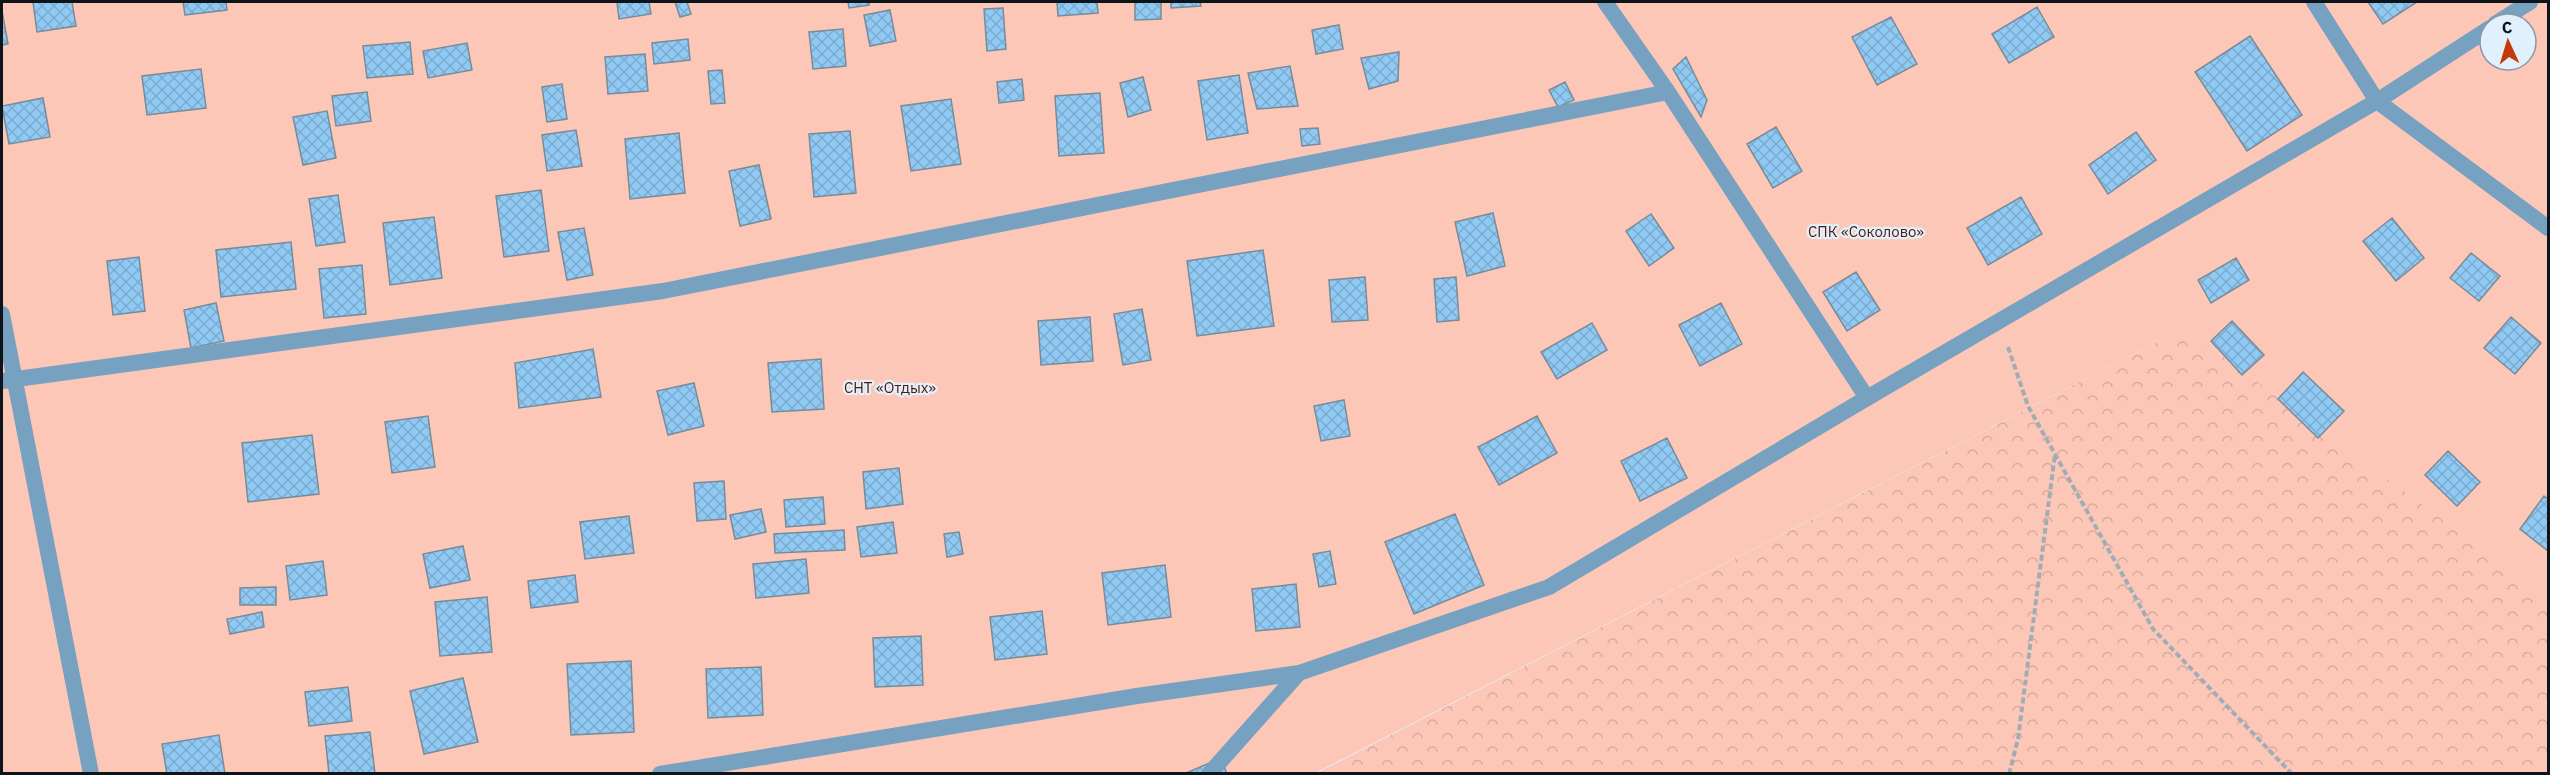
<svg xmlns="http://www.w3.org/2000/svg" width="2550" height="775" font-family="'IBM Plex Sans',sans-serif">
	<defs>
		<pattern id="forest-crowns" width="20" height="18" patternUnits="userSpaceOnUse" patternTransform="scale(1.5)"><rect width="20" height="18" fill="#fdc7b8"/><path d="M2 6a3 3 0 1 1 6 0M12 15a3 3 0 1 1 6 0" fill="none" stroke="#d8aa9e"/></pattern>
		<pattern id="building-cross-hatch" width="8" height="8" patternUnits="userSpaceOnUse" patternTransform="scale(1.5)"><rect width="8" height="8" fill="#90c9f3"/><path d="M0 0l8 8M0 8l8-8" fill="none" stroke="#7bacd0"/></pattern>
	</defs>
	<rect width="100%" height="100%" fill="#e0f0fc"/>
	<path fill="#fdc7b8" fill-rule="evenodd" d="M2,2H2548V598L2185,328L1315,773L2,774ZM2490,24H2526V60H2490Z"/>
	<path fill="url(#forest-crowns)" d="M2185,328L2548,598V773L1315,774Z"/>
	<path fill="url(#building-cross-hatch)" stroke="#788b98" stroke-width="1.5" d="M33,2H72L76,26L37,32Z
		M183,2H226L227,10L185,15Z
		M617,2H649L651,14L619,19Z
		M675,2H687L691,14L680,17Z
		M848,2H869V5L849,8Z
		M1057,2H1097L1098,13L1058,16Z
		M1135,2H1161V19L1135,20Z
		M1171,2H1200L1201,6L1171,8Z
		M2368,2H2417L2383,24Z
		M2037,7L2054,37L2009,63L1992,34Z
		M1003,8L1006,49L987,51L984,9Z
		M890,10L896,41L870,46L864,15Z
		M2,11L8,44L2,45Z
		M1891,17L1917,64L1877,85L1852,37Z
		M1339,25L1343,49L1316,54L1312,30Z
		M843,29L846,66L813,69L809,32Z
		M2250,36L2302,115L2247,151L2195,72Z
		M688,39L690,60L654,64L652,43Z
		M410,42L413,74L367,78L363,46Z
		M467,43L472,70L428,78L423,51Z
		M1399,52L1398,81L1369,89L1361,58Z
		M645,54L648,91L608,94L605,57Z
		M1686,57L1707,100L1701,117L1673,69Z
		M1290,66L1298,106L1257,109L1248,73Z
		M201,69L206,108L147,115L142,76Z
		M722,70L725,103L711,104L708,71Z
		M1239,75L1248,133L1207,140L1198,81Z
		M1143,77L1151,110L1128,117L1120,83Z
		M1022,79L1024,100L999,103L997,82Z
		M1565,82L1574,100L1558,107L1549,90Z
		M562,84L567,119L547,122L542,87Z
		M367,92L371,121L336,126L332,96Z
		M1100,93L1104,153L1059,156L1055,96Z
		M43,98L50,137L9,144L2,106Z
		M951,99L961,164L911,171L901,106Z
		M327,111L336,158L303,165L293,117Z
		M1776,127L1802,171L1773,188L1747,144Z
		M1318,128L1320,144L1302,146L1300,129Z
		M576,130L582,166L547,171L542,135Z
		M850,131L856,193L814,197L809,134Z
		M2136,132L2156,160L2108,194L2089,165Z
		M679,133L685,193L630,199L625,139Z
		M759,165L771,219L740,226L729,171Z
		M541,190L549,251L504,257L496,196Z
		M338,195L345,242L316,246L309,199Z
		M2021,197L2042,234L1988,265L1967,228Z
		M1493,213L1505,266L1467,276L1455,222Z
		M1651,214L1674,248L1649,266L1626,231Z
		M434,217L442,278L390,285L383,223Z
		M2392,218L2424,258L2396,281L2363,241Z
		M584,228L593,275L567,280L558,232Z
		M291,242L296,289L221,297L216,250Z
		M1263,250L1274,326L1197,336L1187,261Z
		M2471,253L2500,276L2479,301L2450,278Z
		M139,257L145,311L113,315L107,261Z
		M2236,258L2249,280L2211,303L2198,280Z
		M362,265L366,314L324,318L319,269Z
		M1856,272L1880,310L1847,331L1823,292Z
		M1365,277L1368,320L1332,322L1329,280Z
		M1456,277L1459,320L1437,322L1434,279Z
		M216,303L224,341L191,348L184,310Z
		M1721,303L1742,344L1700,366L1679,325Z
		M1142,309L1151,360L1123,365L1114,314Z
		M1090,317L1093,361L1041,365L1038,321Z
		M2511,317L2541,343L2515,374L2484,348Z
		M2232,321L2264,355L2242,375L2211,341Z
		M1592,323L1607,350L1557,379L1541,352Z
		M593,349L601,397L519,408L515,363Z
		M821,359L824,409L772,412L768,363Z
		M2303,372L2344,411L2318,438L2278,399Z
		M694,383L704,426L668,435L657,391Z
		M1344,400L1350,436L1321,441L1314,406Z
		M428,416L435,467L392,473L385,422Z
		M1537,416L1557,453L1499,485L1478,447Z
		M312,435L319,494L248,502L242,443Z
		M1667,438L1687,478L1640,501L1621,461Z
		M2448,451L2480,482L2457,506L2425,475Z
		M899,468L903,504L866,509L863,472Z
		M724,481L726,519L697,521L694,483Z
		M2544,496L2548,499V551L2520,529Z
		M823,497L825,524L786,527L784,500Z
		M761,509L766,532L735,539L730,515Z
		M1455,514L1484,585L1414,614L1385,542Z
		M629,516L634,553L585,559L580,522Z
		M893,522L897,553L861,557L857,527Z
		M844,530L845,550L775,553L774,534Z
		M959,532L963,554L947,557L944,534Z
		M463,546L470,580L430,588L423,554Z
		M1330,551L1336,584L1319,587L1313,554Z
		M806,559L809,593L756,598L753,564Z
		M323,561L327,595L290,600L286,566Z
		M1165,565L1171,617L1108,625L1102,573Z
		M575,575L578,602L531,608L528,581Z
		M1296,584L1300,627L1256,631L1252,589Z
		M276,587V605H240V588Z
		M487,597L492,652L440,656L435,602Z
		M1042,611L1047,654L995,660L990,617Z
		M262,612L264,627L230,634L227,619Z
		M921,636L923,685L875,687L873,638Z
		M631,661L634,732L571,735L567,664Z
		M761,667L763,715L708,718L706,669Z
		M463,678L478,742L424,754L410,691Z
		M348,687L352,721L309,726L305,692Z
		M370,732L375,774H329L325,736Z
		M219,735L225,774H167L162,744Z
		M1221,758L1227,774H1184Z"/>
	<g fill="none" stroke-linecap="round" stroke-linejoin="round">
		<path stroke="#a0adb7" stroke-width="4" stroke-dasharray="6 3" stroke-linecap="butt" d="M2008,347L2028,406L2153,629L2292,774
			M2009,774L2018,739L2055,454"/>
		<path stroke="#77a1c0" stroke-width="16" d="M2314,2L2377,101L2548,228
			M1668,92L1867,398
			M2,314L91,774
			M2,381L663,291L1668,92L1605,2
			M1209,774L1299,673"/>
		<path stroke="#77a1c0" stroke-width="16" d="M2495,24L2530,2
			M660,774L1137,696L1299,673L1549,587L1867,398L2377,101L2490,28"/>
	</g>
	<g text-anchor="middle" stroke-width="4.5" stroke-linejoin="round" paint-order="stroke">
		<g font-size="15" fill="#541908" stroke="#e0f0fc">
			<text x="1866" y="237">СПК «Соколово»</text>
			<text x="890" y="393">СНТ «Отдых»</text>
		</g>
	</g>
	<rect width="2550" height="775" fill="none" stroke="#0e151a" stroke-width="6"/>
	<g transform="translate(2508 42) rotate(356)"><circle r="28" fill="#e0f0fc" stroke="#8c98a2" stroke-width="1.5"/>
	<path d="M0-4.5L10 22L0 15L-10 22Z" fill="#c33b09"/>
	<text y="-9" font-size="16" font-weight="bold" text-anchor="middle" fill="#0e151a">С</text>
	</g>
</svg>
